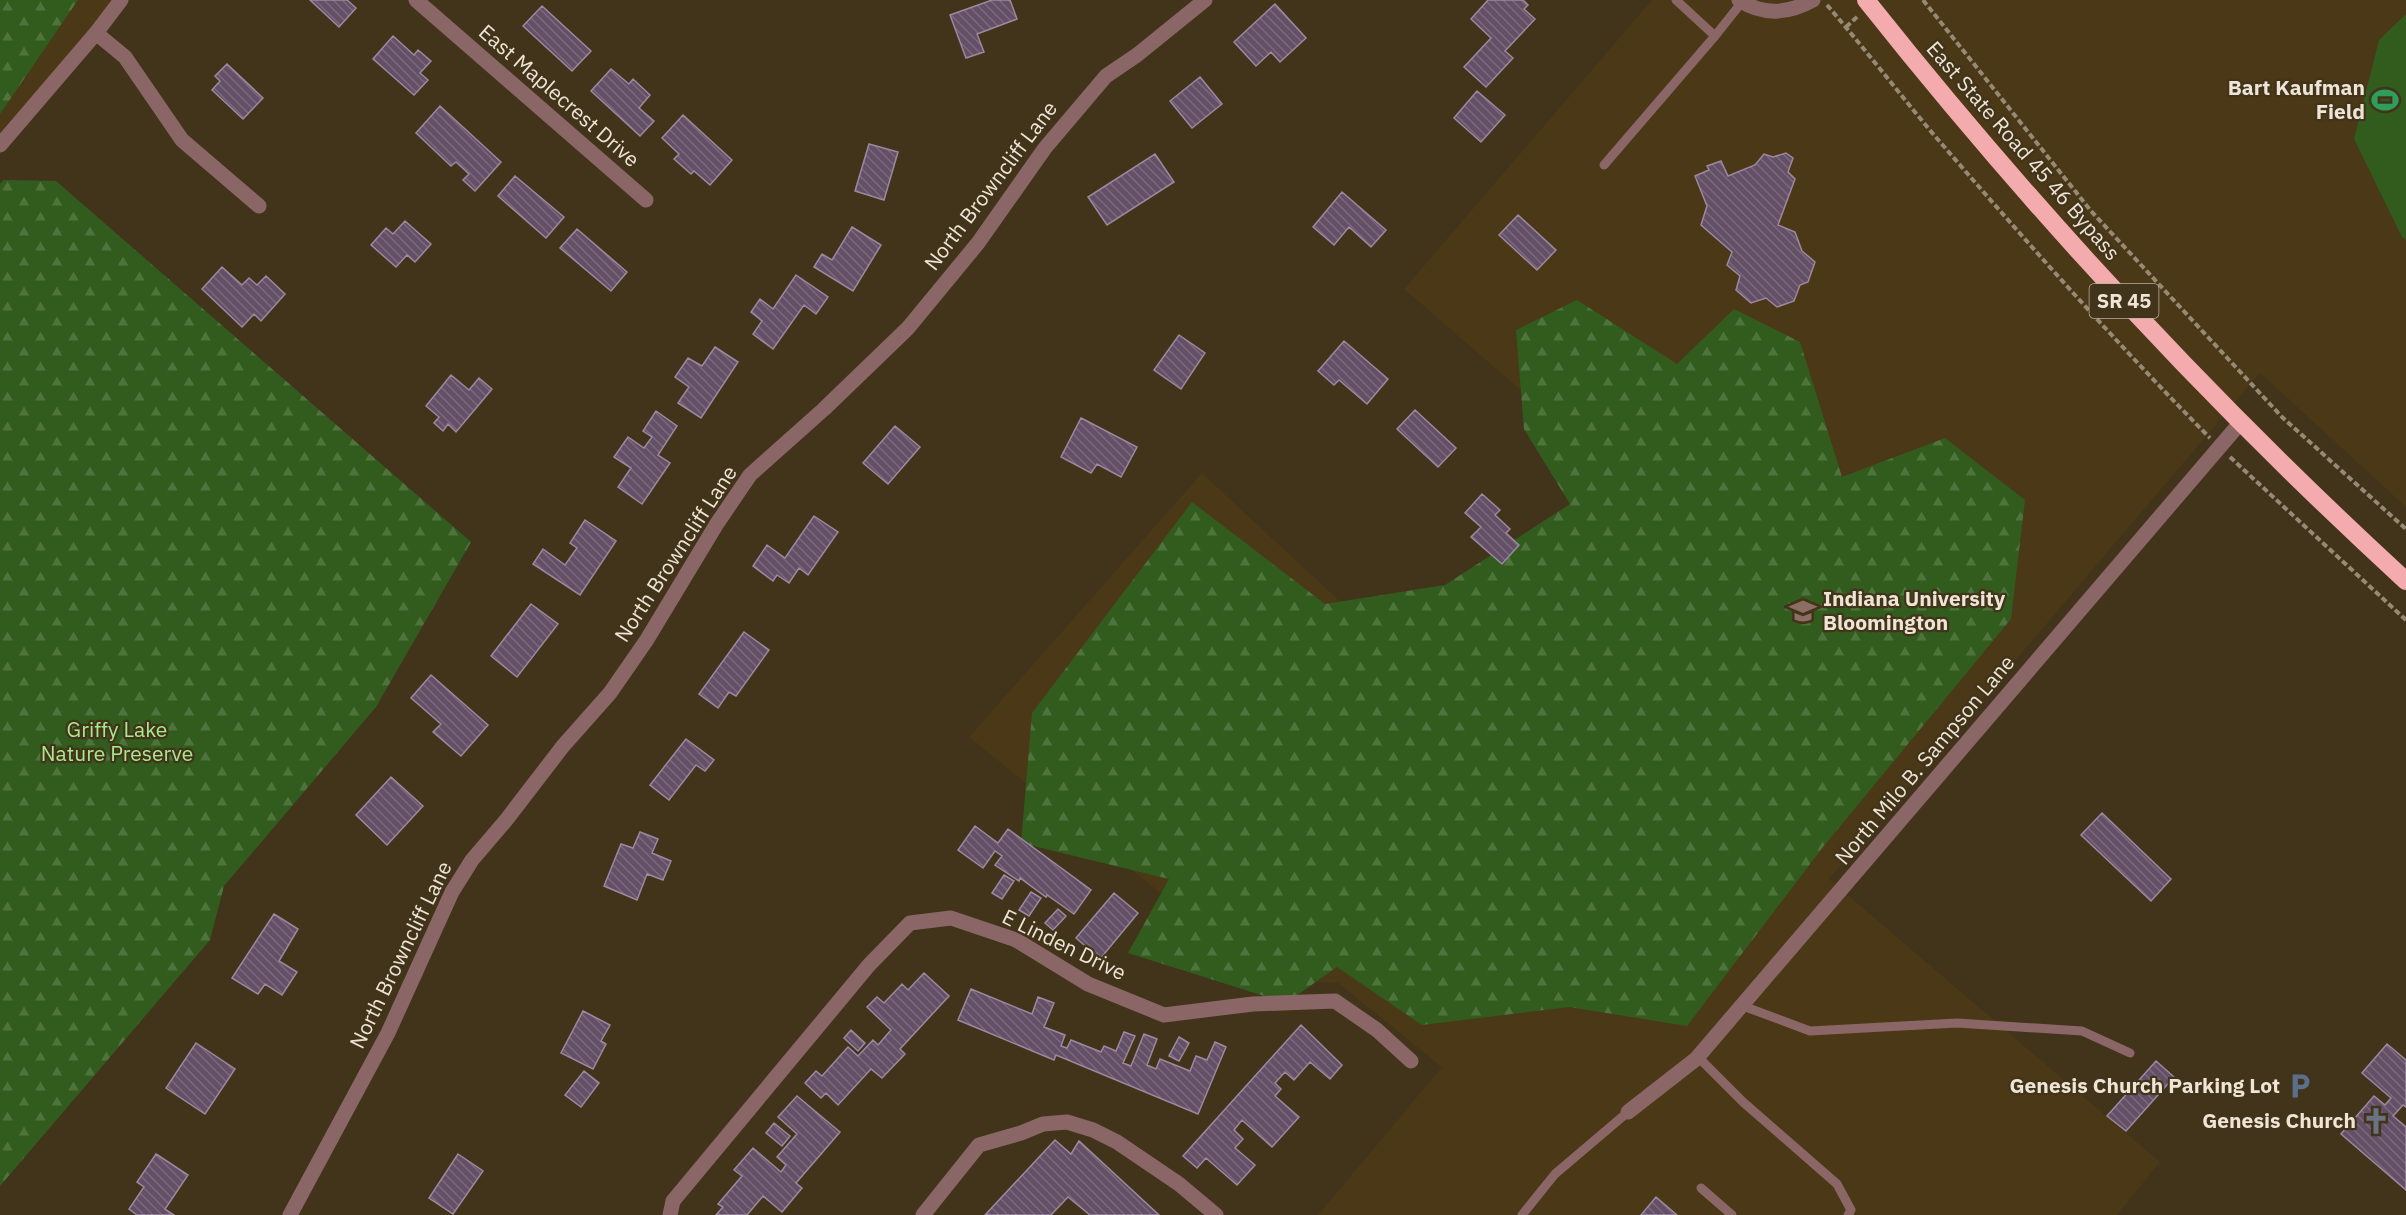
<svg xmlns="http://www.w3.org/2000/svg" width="2406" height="1215" font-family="'IBM Plex Sans',sans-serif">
	<defs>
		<pattern id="forest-firs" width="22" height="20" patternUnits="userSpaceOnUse" patternTransform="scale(1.5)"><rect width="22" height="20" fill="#315c1d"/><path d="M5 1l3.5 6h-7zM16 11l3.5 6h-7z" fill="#4f733d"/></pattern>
		<pattern id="building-back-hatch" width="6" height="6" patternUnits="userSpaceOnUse" patternTransform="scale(1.5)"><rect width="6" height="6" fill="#634f66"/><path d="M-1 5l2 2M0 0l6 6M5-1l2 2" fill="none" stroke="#7a687b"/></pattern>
	</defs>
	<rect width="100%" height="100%" fill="#42341a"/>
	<path fill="#4a3817" d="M0,0H119L0,145Z
		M1652,0H2406V507L2260,373L1829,879L2160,1162L2117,1215H1318L1442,1067L1338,983L1267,980L969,737L1202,473L1462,715L1644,497L1404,289Z"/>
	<path fill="#315c1d" d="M2406,14V240L2402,237L2354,139L2379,40Z"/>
	<path fill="url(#forest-firs)" d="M0,0H78L0,114Z
		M4,180L56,181L471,542L376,707L224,886L210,940L0,1186V184Z
		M1577,300L1677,364L1734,309L1800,342L1842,477L1945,438L2025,500L2011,619L1823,847L1687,1026L1569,1007L1422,1025L1337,967L1286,1003L1128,953L1169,879L1021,843L1032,713L1192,502L1325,604L1445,585L1570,504L1524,429L1516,330Z"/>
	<path fill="url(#building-back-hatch)" stroke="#9e88a1" stroke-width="1.5" d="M310,0H347L356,8L339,27Z
		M992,0H1010L1017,19L977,34L984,52L966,58L950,15Z
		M1488,0H1523L1528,5L1524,9L1535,19L1505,51L1513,58L1486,87L1464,67L1491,38L1471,19Z
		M1275,4L1306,38L1280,62L1271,52L1256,66L1234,42Z
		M542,6L591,51L572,71L523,26Z
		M393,36L414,55L418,50L431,61L420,73L428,80L414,95L373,59Z
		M227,64L263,98L243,119L212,90L220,81L215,76Z
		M611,69L629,84L633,79L650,95L639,108L654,121L640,136L591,91Z
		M1200,77L1222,104L1192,128L1170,101Z
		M1477,91L1505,115L1481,142L1454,118Z
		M440,106L501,162L475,191L463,180L469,174L456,162L451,166L416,133Z
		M683,115L732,160L710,185L694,171L691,174L674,159L679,154L662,138Z
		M869,144L898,152L884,200L855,191Z
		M1786,153L1793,158L1788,172L1795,179L1778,225L1795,232L1802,251L1815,262L1808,282L1800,285L1794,301L1777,307L1766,298L1751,303L1736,290L1740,276L1727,265L1732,252L1701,225L1707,206L1695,176L1709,170L1707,166L1721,161L1728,176L1755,165L1764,154L1773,157Z
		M1155,154L1174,182L1107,225L1088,197Z
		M515,176L564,217L546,238L498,196Z
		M1342,192L1386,230L1371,247L1349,227L1334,245L1313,227Z
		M1518,215L1556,250L1537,270L1499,235Z
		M405,221L431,244L415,262L407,255L396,267L371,245L386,228L393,234Z
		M852,227L881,245L853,291L814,267L822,254L832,260Z
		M577,229L627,272L611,291L560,248Z
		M222,267L242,285L249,278L257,285L266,276L285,294L261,321L254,314L242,327L202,289Z
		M796,275L828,297L816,314L804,305L773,349L753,334L762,321L751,312L760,299L773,309Z
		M1179,335L1205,353L1181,389L1154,370Z
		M1344,341L1388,379L1367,404L1339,380L1334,385L1318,371Z
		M715,347L738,362L701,418L678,403L689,387L675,377L688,358L702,366Z
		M451,375L469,390L479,378L492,389L456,432L448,424L443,431L434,423L439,417L426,406Z
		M1415,410L1456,448L1438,467L1397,429Z
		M656,411L677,426L658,455L670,463L642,504L618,487L631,468L614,457L628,437L644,448L652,437L643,431Z
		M1081,418L1137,447L1121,477L1097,464L1091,473L1061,457Z
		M895,426L920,447L888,484L863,463Z
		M1482,494L1500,510L1495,515L1510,529L1506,533L1519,545L1502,564L1471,537L1481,527L1465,513Z
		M814,516L838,532L808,575L799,568L789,583L777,575L773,581L753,566L767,545L785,558Z
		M585,520L616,541L580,595L533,564L543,549L565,565L577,548L570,543Z
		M531,604L558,624L517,677L491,656Z
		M744,632L769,650L736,696L729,692L718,708L699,694Z
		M431,675L488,725L461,756L433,732L441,724L411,698Z
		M686,739L714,760L705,771L696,765L669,800L650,785Z
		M391,777L423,806L387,845L356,815Z
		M2102,813L2171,879L2151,901L2081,835Z
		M975,826L998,843L1008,829L1091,890L1074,914L1047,895L1046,897L1020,878L1019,881L995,865L1002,856L995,851L983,868L958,850Z
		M640,832L658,839L652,853L671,861L663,880L647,874L637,900L604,886L621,844L633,848Z
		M1004,875L1014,881L1002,899L992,893Z
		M1031,892L1041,898L1029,916L1019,910Z
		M1114,893L1138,913L1100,959L1076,938Z
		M1058,909L1066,916L1053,930L1045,923Z
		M274,914L298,929L279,961L297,972L282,995L265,984L258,994L232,978Z
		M924,973L949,996L900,1049L905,1054L882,1078L871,1069L838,1105L826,1093L821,1098L805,1083L816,1071L822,1076L848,1047L858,1056L873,1040L878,1045L891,1030L867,1007L877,997L884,1003L902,984L908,990Z
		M971,989L1032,1014L1038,997L1054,1003L1044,1027L1065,1035L1061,1046L1067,1048L1071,1040L1101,1052L1104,1046L1116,1051L1124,1032L1135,1036L1123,1063L1131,1066L1144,1034L1157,1039L1147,1065L1156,1069L1160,1059L1190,1071L1196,1056L1207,1060L1215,1042L1226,1047L1198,1114L1056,1055L1054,1060L958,1020Z
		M583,1011L610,1025L601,1041L606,1044L593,1069L561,1053Z
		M1301,1025L1342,1065L1330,1079L1310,1062L1294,1080L1285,1072L1275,1083L1281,1089L1275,1096L1299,1117L1272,1147L1242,1120L1234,1130L1243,1139L1235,1148L1255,1165L1237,1185L1206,1158L1197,1168L1183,1156Z
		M851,1030L865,1043L858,1051L844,1038Z
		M1179,1037L1189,1043L1179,1061L1169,1056Z
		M196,1043L235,1069L205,1114L166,1088Z
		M2387,1044L2406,1060V1107L2403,1105L2393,1116L2406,1127V1190L2341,1134L2374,1096L2385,1105L2391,1098L2362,1073Z
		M2156,1061L2174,1077L2126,1131L2107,1116Z
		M584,1071L599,1083L581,1107L565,1095Z
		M797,1096L840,1132L796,1183L802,1188L782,1212L763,1196L747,1215H716L723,1207L718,1204L742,1176L734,1170L753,1148L781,1172L786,1165L777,1157L797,1134L778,1117Z
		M774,1123L790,1136L782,1146L766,1133Z
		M1055,1140L1071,1154L1079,1141L1159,1215H1090L1068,1197L1051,1215H985Z
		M156,1154L188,1175L165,1209L174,1215H137L129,1209L144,1187L137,1182Z
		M458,1154L483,1171L453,1214L429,1198Z
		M1656,1197L1677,1215H1641Z"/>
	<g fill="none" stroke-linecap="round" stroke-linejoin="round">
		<path stroke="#968a76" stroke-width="4" stroke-dasharray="6 3" stroke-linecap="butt" d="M1923,0L2091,211L2282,417L2406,529
			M1827,5C1864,48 1898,92 1934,135C2023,238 2114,341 2210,438
			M1846,27L1858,16
			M2230,457L2406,620"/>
		<path stroke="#8b6667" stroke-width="9" d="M1676,0L1715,36L1742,2
			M1604,165L1715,36
			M1743,1006L1810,1031L1957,1023L2082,1031L2130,1053
			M1698,1057L1743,1102L1837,1184L1851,1210L1848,1215
			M1701,1188L1732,1215
			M1522,1215L1555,1174L1628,1112"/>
		<path stroke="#8b6667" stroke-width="15" d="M416,0L646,200
			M1739,0C1764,16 1788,14 1813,0
			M96,33L125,57L182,140L259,206
			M0,145L96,33L121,0
			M1628,1112L1696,1059L2241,422
			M290,1215L388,1033L452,892L472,860L507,819L563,746L610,693L646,641L716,525L750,475L824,409L908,328L978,243L1045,148L1106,76L1137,55L1205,0
			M670,1215L673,1201L869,965L910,923L951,918L1016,940L1088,984L1164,1015L1253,1004L1335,1001L1377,1030L1411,1061
			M923,1215L979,1145L1021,1133L1043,1124L1067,1122L1093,1130L1117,1142L1179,1184L1216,1215"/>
		<path stroke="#f4abae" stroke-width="18" d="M1866,0C2031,208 2211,402 2406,581"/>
	</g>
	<defs>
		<symbol id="stadium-bare" viewBox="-9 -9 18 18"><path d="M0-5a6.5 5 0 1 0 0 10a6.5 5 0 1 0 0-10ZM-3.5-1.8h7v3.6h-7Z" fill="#2e9e5b" stroke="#42341a" stroke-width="2.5" paint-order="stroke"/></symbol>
		<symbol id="university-bare" viewBox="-9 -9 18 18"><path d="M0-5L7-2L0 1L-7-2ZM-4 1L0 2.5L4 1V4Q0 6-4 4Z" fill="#8d6e63" stroke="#42341a" stroke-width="2.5" paint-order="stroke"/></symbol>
		<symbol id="parking-bare" viewBox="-9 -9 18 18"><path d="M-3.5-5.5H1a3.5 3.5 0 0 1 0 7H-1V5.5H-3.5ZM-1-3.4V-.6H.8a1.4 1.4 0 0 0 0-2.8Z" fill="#5c6f8a" stroke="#42341a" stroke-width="2.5" paint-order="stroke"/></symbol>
		<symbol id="church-bare" viewBox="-9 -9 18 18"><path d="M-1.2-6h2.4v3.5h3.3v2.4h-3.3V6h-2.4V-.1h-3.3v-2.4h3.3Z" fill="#6b7280" stroke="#42341a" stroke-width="2.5" paint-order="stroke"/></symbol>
	</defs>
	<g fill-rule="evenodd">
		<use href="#stadium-bare" x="2366" y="81" width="38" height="38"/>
		<use href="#university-bare" x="1784" y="592" width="38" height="38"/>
		<use href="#parking-bare" x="2281" y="1067" width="38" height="38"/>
		<use href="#church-bare" x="2357" y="1102" width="38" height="38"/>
	</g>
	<g text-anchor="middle" stroke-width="4.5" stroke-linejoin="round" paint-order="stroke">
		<rect fill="#42341a" stroke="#bab09e" stroke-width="1.5" x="2089.5" y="284" width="69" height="34" rx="4.5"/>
		<g font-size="20" font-weight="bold" fill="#eee5d6">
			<text x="2124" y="308">SR 45</text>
		</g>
		<g font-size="21" font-weight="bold" fill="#eee5d6" stroke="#42341a" text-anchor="end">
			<text x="2365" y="95">Bart Kaufman<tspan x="2365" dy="24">Field</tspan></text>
			<text x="1823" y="606" text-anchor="start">Indiana University<tspan x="1823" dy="24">Bloomington</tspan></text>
			<text x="2280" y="1093">Genesis Church Parking Lot</text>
			<text x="2356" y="1128">Genesis Church</text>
		</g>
		<g font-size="21" fill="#eee5d6" stroke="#42341a">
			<text transform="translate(559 96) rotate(41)" y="7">East Maplecrest Drive</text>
			<text transform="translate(2023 151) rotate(49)" y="7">East State Road 45 46 Bypass</text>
			<text transform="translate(991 186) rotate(-53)" y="7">North Browncliff Lane</text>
			<text transform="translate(676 554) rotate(-57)" y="7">North Browncliff Lane</text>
			<text transform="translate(1925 760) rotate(-50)" y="7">North Milo B. Sampson Lane</text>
			<text transform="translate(1064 945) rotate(26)" y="7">E Linden Drive</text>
			<text transform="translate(401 955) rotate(-64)" y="7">North Browncliff Lane</text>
		</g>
		<g font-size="21" fill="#a8e98e" stroke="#42341a">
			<text x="117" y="737">Griffy Lake<tspan x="117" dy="24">Nature Preserve</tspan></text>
		</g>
	</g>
</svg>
